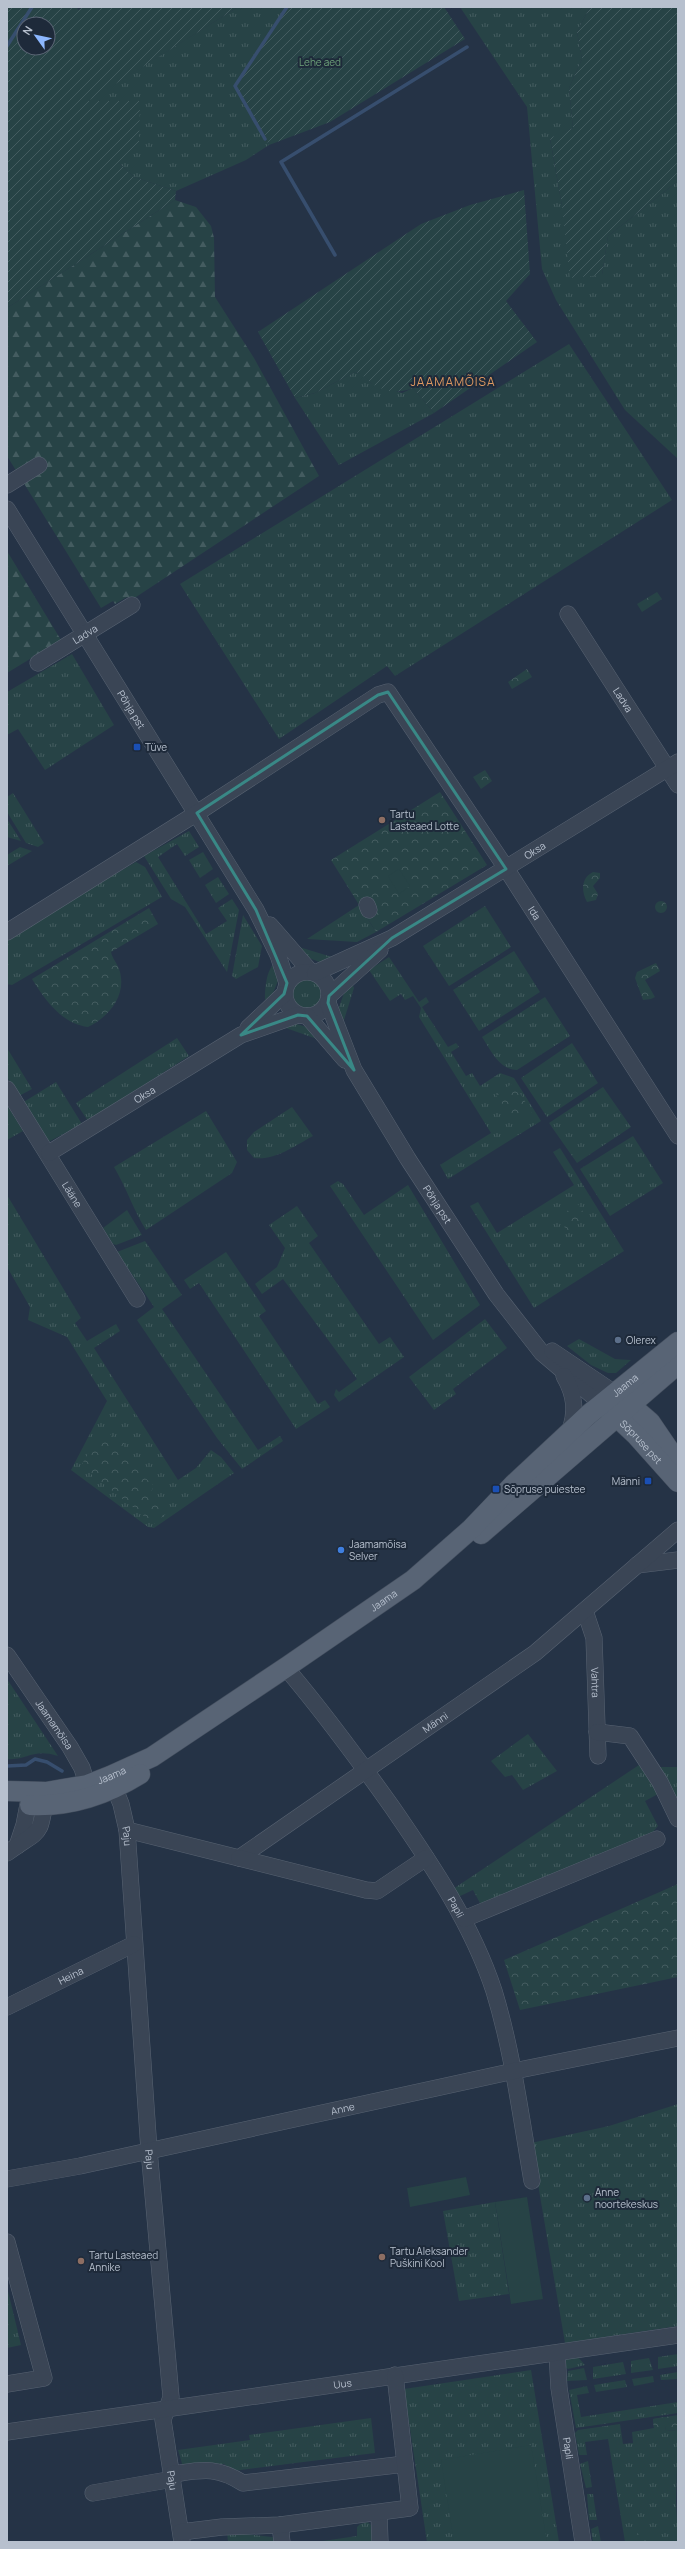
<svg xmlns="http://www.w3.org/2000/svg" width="685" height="2549" font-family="Manrope,sans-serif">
	<defs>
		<pattern id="grass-tufts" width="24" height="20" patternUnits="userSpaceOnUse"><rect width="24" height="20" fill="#274346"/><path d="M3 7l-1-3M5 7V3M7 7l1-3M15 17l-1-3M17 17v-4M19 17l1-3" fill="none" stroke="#445c60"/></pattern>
		<pattern id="forest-firs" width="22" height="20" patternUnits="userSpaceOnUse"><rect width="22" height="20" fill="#274346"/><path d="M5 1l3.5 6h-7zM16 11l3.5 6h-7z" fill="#445c60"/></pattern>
		<pattern id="park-crowns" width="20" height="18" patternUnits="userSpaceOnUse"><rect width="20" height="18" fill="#274346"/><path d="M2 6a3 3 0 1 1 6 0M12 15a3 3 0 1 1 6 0" fill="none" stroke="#445c60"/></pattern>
		<pattern id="garden-furrows" width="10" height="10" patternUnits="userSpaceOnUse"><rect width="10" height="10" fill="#274346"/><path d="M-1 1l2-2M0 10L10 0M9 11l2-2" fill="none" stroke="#445c60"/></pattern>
	</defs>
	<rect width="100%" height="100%" fill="#253346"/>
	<path fill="url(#grass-tufts)" d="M238,7H287L235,86L269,145L246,160L176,191L134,177L119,163L87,101Z
		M460,7H590L577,32L582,59L569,88L573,128L550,139L562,206L602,275L608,236L678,181V459L625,410L556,300L542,269L527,107Z
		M569,344L672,500L395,676L387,666L279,739L180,584Z
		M355,372L362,374L371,383L402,393L413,388L434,413L339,465L295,398L315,393Z
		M72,654L114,725L45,770L18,729L7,735V692Z
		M13,793L44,843L38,847L26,843L7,812V797Z
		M7,819L21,841L7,837Z
		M189,831L199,847L185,856L177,844L158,857L206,934L227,921L218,908L232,899L239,910L227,972L185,907L171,899L144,856Z
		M20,847L32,851L7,866V855Z
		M203,852L213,869L200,878L189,860Z
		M136,862L145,867L162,897L12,985L7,984V937Z
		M218,877L229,894L216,903L205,885Z
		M359,905L376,932L357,942L307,939Z
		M485,906L511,947L449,986L423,946Z
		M243,915L262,946L258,967L236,979L232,976Z
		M299,947L332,957L322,963L309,958Z
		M514,951L540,992L479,1031L453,990Z
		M389,957L419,1002L426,997L429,1002L422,1007L448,1047L456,1043L459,1047L451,1052L466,1076L472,1073L480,1086L500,1073L514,1078L541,1121L448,1179L440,1165L491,1133L419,1017L421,1008L413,996L405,1000L401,994L390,1001L369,970Z
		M275,963L280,976L269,1003L265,999C265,989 266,970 275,963Z
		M288 994a19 19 0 1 1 38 0a19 19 0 1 1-38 0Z
		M351,980L354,988L344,1020L339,1024L338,1010L348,982Z
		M545,997L570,1036L517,1070C498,1069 491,1050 482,1037Z
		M293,1023L307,1027L317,1039L283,1027Z
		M177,1038L189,1056L88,1121L76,1103Z
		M572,1043L598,1083L547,1117L521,1078Z
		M7,1048L32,1089L19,1096L7,1077Z
		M56,1082L82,1124L50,1141L47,1140L22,1103Z
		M603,1087L631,1127L577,1163L549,1123Z
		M7,1105L23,1131L7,1140Z
		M292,1107L313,1136C296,1145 275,1161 254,1158L247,1150V1140L254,1132Z
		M206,1111L237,1162L232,1173L146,1230C133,1209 127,1189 114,1167Z
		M633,1136L663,1183L610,1216L580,1169Z
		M560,1148L624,1251L534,1308L470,1206L478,1202L497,1233L574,1185L553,1152Z
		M338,1181L343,1184L364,1215L408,1185L480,1305L433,1340L330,1186Z
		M7,1195L81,1318L75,1323L87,1341L116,1324L120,1331L94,1348L178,1480L196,1468L211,1450L221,1457L234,1473L154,1528L148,1527L71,1470L107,1401L67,1337L28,1320L30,1307L7,1267Z
		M297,1206L318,1236L309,1243L379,1344L390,1337L404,1357L339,1402L334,1395L336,1389L339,1392L357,1379L283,1279L262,1294L255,1284L277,1267L285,1248L269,1225Z
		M127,1210L142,1235L116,1245L113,1244L103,1228Z
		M145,1241L182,1295L162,1309L258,1450L280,1436L283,1441L242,1469L217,1438L137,1320L154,1307L117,1252Z
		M226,1252L266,1311L259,1316L318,1404L325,1400L330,1407L296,1429L199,1283L190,1289L184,1280Z
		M485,1319L507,1348L453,1389L456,1394L434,1410L409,1377Z
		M579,1339L615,1359L631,1360L616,1373H608L591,1365L567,1346Z
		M7,1679L58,1756C32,1748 27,1761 7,1759Z
		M528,1734L557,1771L523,1790L512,1775L505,1777L491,1761Z
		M642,1763L660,1793L645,1801L658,1826L653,1832L481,1905L473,1890L458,1897L453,1889Z
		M658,1767H678V1809Z
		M678,2104V2326L565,2343L531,2143L609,2126Z
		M495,2202L509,2294L459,2301L443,2211Z
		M7,2287L21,2345L7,2348Z
		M678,2354V2366L658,2369V2357Z
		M577,2356L585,2365L568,2369L565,2367L566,2359Z
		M649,2358L653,2370L631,2373V2361Z
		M623,2362L626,2374L593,2379V2367Z
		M584,2368L587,2380L567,2381L568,2371Z
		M531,2370L559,2542H427L404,2389Z
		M678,2372V2379L661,2380L660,2375Z
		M653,2376L654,2382L634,2386L632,2379Z
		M625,2380L627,2387L596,2392L594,2385Z
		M587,2386L589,2393L577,2395L581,2417L678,2402V2413L576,2428L569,2390Z
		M664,2417L666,2431L678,2430L676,2501L678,2542H625L608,2439L585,2442L587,2455H579L575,2433L578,2430L620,2424L623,2444L633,2443L632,2432L654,2428L653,2419Z
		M371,2418L375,2453L233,2471L224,2464L183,2467L178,2450L250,2440L249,2435Z
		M588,2461L592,2487L586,2488L580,2464Z
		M587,2494H593L597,2520H589Z
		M368,2522L372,2526L373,2542H316L357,2536V2527L360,2524Z
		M598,2526L601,2542H593L591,2529Z
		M227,2532L281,2538L282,2542H228Z"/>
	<path fill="url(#forest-firs)" d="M175,200L196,207L211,226L214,238L215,297L254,358L319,476L130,601L127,597L115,604L113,601L101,608L7,456V308Z
		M7,551L61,640L7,673Z"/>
	<path fill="url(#park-crowns)" d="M657,592L662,599L642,612L637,604Z
		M527,669L532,677L512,689L508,682Z
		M485,770L492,781L481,789L473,777Z
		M440,792L487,865L376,932L331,860Z
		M593,872L600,873V878L593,886L598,894L596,900L587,902C581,891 581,878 593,872Z
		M655 907a6 6 0 1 1 12 0a6 6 0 1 1-12 0Z
		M149,908L158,924L111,952C112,958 117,963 119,969C128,994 109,1017 88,1027C62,1024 45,1000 32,979Z
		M656,963L660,971L645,980L655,997L651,999L643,1000L635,978L637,972Z
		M513,1083L532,1112L515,1123L496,1095Z
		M578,1204L587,1218L567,1231L558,1217Z
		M108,1433L124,1443V1448L132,1456L135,1466L140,1470L142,1476L152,1483L153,1488L148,1497L167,1513L154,1524L81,1466L94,1443Z
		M678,1884V1977L520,2010L504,1960Z
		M678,2415V2430L666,2431L665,2426L654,2428L653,2419Z
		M647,2532L648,2542H635L634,2534Z"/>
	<path fill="url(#garden-furrows)" fill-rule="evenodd" d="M7,7H77L78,10L83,7H238L88,101H140L139,144L119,163L134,177L176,191L175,200L7,308ZM24,24H48V48H24Z
		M287,7H444L465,39L330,122L269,145L235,86Z
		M590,7H678V181L608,236L602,275L570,278L562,206L550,138L573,128L569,88L582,59L577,32Z
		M524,190L530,274L506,301L537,342L434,413L413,388C399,394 384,392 371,383C365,378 363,374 355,372L315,393L295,398L258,332L421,224L470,205Z"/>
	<path fill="#274346" d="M399,869L410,886L399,894L388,876Z
		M466,2177L470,2195L410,2207L407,2188Z
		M527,2197L543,2299L511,2304L495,2202Z
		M531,2445L547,2542H454L441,2460Z"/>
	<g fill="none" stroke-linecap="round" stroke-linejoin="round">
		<path stroke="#374e6e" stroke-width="3.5" d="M7,46L32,7
			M265,139L235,86L287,7
			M335,255L281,162L467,47
			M7,1766L26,1765L35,1759L47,1762L62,1771"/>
		<defs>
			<g id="minor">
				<path d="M7,485L39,465"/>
				<path id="s1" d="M7,509L256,910L278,955L287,983"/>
				<path id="s2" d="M568,614L678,785"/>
				<path id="s3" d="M38,663L132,605"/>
				<path d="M367,905L369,910"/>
				<path d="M270,925L311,972"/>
				<path id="s4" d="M7,932L197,813L378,695L388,692L500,859L678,1136"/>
				<circle cx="307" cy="994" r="22"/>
				<path id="s5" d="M315,973L392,938L678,762"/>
				<path d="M329,996L380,950"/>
				<path id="s6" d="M328,1003L354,1070L408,1159L496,1294L542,1353L602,1404"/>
				<path d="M307,1016L345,1060"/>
				<path d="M248,1028L284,994"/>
				<path id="s7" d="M7,1089L137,1299"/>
				<path id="s8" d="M49,1153L241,1035L298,1015"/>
				<path d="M552,1351L616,1394"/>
				<path d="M564,1376C575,1395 577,1412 569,1433"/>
				<path d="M637,1565L678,1560"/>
				<path id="s9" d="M585,1611L594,1638L598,1756"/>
				<path id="s10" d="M7,1655L70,1747L82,1768L91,1797"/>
				<path id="s11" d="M291,1674C327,1717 360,1762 392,1807C432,1865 472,1924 494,1991C513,2053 521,2118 532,2181"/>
				<path d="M597,1732L630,1736L660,1782L678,1819"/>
				<path id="s12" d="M110,1777L121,1804L127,1830L149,2150L171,2397L163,2420L182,2542"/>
				<path id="s13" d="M127,1830L239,1858L535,1653L678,1530"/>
				<path d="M17,1846L24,1825L30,1794"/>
				<path d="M7,1853C41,1828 40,1839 46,1795"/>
				<path d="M239,1858L366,1890L377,1891L426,1858"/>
				<path d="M464,1919L657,1839"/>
				<path id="s14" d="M7,2007L134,1944"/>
				<path id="s15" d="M7,2179L80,2166L514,2071L678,2038"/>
				<path d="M7,2242L44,2378L7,2384"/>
				<path id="s16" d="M557,2353L559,2388L583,2542"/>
				<path id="s17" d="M7,2432L678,2335"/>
				<path d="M173,2474C202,2470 216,2466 243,2483L405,2464"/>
				<path d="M93,2493L173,2479"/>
				<path d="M379,2513L380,2542"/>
				<path d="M280,2525L282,2542"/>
				<path d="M181,2532L222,2527L280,2525L410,2508L395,2375"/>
			</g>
			<g id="major">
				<path d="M621,1397L650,1422L678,1463"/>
				<path id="s18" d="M607,1408L636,1435L678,1482"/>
				<path d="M481,1534L678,1364"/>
				<path id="s19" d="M7,1791L46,1792L87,1785L110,1776L152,1757L288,1666L413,1580L471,1529L514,1484L588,1415L678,1342"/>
				<path d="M30,1805C71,1807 106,1795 140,1774"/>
			</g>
		</defs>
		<use href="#minor" stroke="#586372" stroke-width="17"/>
		<use href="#major" stroke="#434e5e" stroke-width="21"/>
		<use href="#minor" stroke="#3a4555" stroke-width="16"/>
		<use href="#major" stroke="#586475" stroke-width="20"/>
	</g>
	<path fill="none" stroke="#398886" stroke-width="3" stroke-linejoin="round" d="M388,692L506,869L392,938L329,996L328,1003L354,1070L307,1016L298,1015L241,1035L284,994L287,983L256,910L197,813L378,695Z"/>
	<g fill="#1a4fb4" stroke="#1e2a3a" stroke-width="1.5">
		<rect x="133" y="743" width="8" height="8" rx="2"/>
		<rect x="644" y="1477" width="8" height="8" rx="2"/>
		<rect x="492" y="1485" width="8" height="8" rx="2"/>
	</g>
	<g fill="#8d6e63" stroke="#1e2a3a" stroke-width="1.5">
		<circle cx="382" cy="820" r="4"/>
		<circle cx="382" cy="2257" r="4"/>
		<circle cx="81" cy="2261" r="4"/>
	</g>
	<g fill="#5c6f8a" stroke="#1e2a3a" stroke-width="1.5">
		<circle cx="618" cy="1340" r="4"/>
		<circle cx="587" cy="2198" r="4"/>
	</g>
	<circle fill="#3f7fe0" stroke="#1e2a3a" stroke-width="1.5" cx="341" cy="1550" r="4"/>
	<g text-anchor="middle" stroke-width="4" stroke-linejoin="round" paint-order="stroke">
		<g font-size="10" fill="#6da179" stroke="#1e2a3a">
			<text x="320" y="66">Lehe aed</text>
		</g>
		<g font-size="10" fill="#b7c0ce" stroke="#1e2a3a">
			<text dy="4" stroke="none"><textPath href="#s3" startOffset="55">Ladva</textPath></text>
			<text dy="4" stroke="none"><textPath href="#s2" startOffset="102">Ladva</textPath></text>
			<text dy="4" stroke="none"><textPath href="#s1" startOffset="236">Põhja pst</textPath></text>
			<text dy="4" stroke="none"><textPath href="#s5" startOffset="252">Oksa</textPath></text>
			<text dy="4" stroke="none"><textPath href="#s4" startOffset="716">Ida</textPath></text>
			<text dy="4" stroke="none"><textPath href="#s8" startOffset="112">Oksa</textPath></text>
			<text dy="4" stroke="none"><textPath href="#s7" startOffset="124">Lääne</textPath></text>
			<text dy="4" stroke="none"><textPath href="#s6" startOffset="230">Põhja pst</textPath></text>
			<text dy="4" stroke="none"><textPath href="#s19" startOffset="755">Jaama</textPath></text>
			<text dy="4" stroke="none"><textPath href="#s18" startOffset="48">Sõpruse pst</textPath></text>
			<text dy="4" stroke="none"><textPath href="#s19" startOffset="431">Jaama</textPath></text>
			<text dy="4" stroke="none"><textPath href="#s9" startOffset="73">Vahtra</textPath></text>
			<text dy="4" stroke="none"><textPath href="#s13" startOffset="354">Männi</textPath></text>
			<text dy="4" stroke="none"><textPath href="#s10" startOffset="84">Jaamamõisa</textPath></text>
			<text dy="4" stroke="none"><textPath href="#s19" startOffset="107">Jaama</textPath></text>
			<text dy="4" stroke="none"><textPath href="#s12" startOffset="62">Paju</textPath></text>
			<text dy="4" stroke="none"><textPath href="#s11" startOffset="286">Papli</textPath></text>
			<text dy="4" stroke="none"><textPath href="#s14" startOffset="71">Heina</textPath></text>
			<text dy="4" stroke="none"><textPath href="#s15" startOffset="343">Anne</textPath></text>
			<text dy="4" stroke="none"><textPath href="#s12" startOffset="386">Paju</textPath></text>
			<text dy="4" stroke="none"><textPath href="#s17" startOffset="339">Uus</textPath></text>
			<text dy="4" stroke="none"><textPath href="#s16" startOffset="96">Papli</textPath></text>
			<text dy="4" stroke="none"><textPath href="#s12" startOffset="710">Paju</textPath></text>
		</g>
		<g font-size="10" fill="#b7c0ce" stroke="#1e2a3a" text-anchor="start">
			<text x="145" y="751">Tüve</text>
			<text x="390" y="818">Tartu<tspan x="390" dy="12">Lasteaed Lotte</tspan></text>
			<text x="626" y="1344">Olerex</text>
			<text x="640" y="1485" text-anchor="end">Männi</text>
			<text x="504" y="1493">Sõpruse puiestee</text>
			<text x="349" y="1548">Jaamamõisa<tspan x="349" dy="12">Selver</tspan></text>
			<text x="595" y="2196">Anne<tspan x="595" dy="12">noortekeskus</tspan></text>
			<text x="390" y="2255">Tartu Aleksander<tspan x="390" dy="12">Puškini Kool</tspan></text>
			<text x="89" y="2259">Tartu Lasteaed<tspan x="89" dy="12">Annike</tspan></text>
		</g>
		<g font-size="12" letter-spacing="1" fill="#df9961" stroke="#1e2a3a">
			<text x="453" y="386">JAAMAMÕISA</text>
		</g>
	</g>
	<rect width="685" height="2549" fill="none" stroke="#b7c0ce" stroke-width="16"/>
	<g transform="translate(36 36) rotate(303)"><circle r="19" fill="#1e2a3a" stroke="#5b6675"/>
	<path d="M0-3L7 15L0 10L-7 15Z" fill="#8cb7ff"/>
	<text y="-6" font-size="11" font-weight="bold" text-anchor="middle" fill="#b7c0ce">N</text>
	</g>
</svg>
